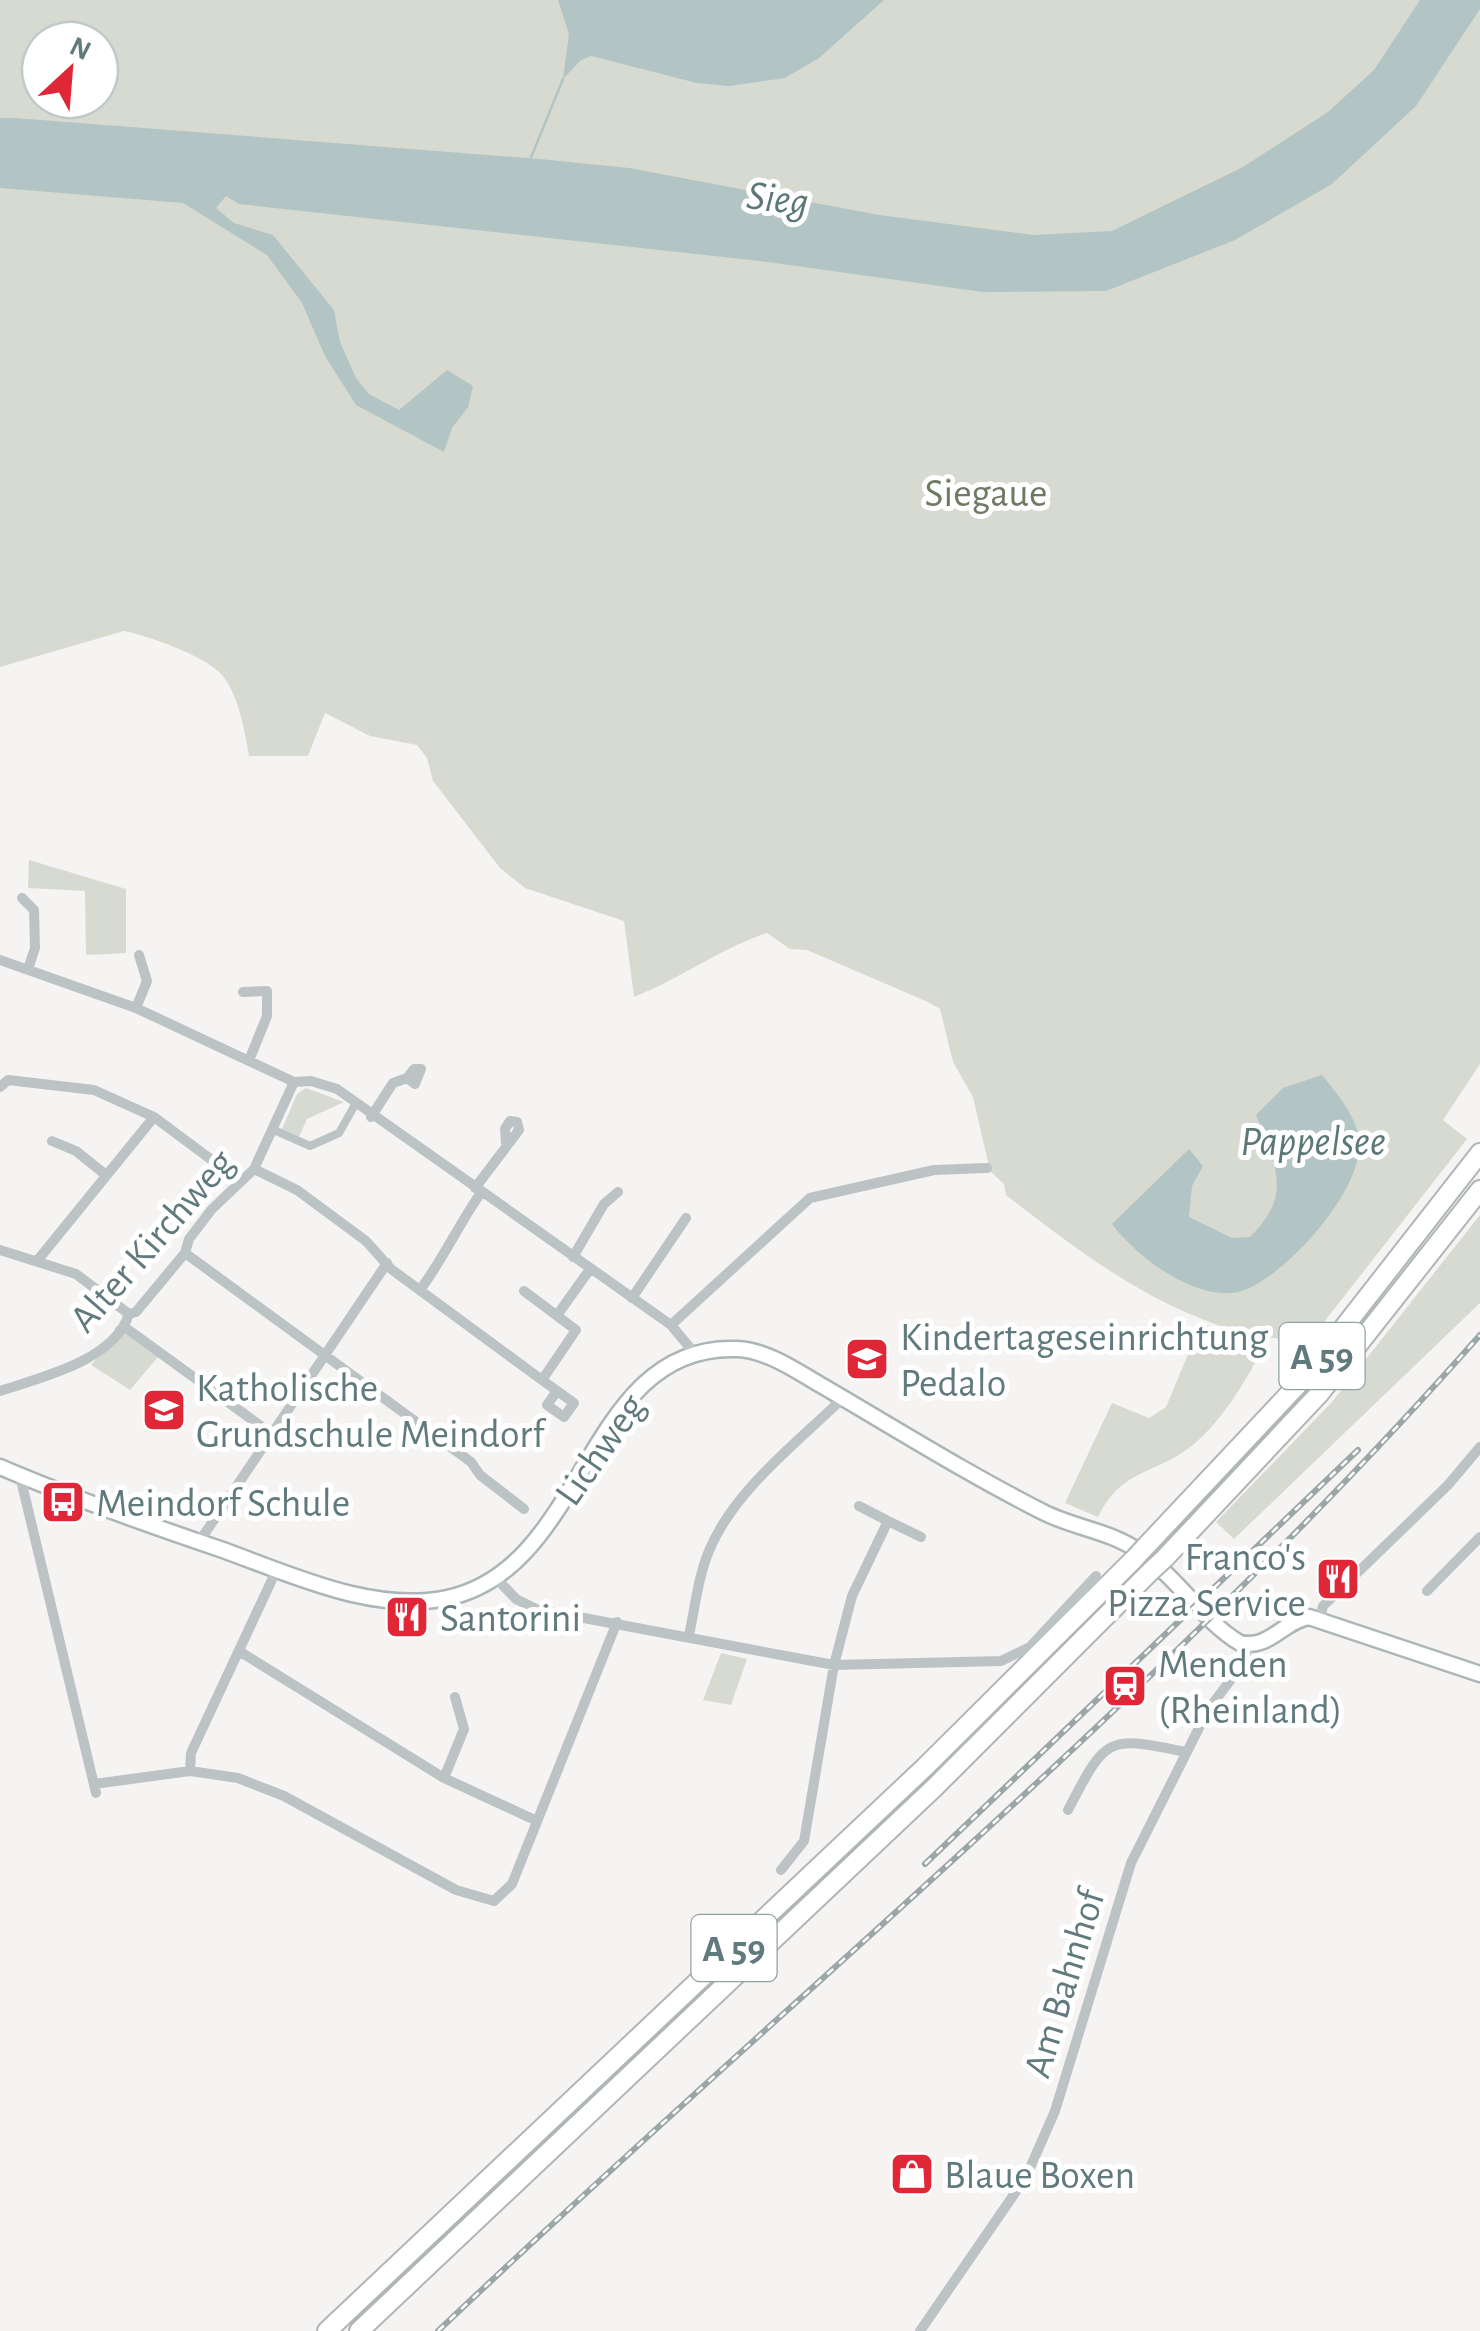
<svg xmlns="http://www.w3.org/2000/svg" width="1480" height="2331" font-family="'Alegreya Sans',sans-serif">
	<rect width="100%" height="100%" fill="#f6f4f2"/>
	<path fill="#d7dad1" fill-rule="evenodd" d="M0,0H1480V1064L1443,1120L1467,1139L1307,1344C1283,1337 1263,1339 1239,1332C1148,1305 1080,1252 1006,1195L1004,1184L990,1171L973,1097L953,1062L940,1009L928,1002L807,950L790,949L767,933C721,948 680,979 634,997L624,921L525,888L500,868L433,781L427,758L417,745L370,736L325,713L308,756H249C245,732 238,691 220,673C202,655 149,636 124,631L0,667ZM40,40H100V100H40Z
		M29,860L126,889V953L86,955L85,891L28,888Z
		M306,1088L344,1102L307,1119L299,1137L282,1129L297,1094Z
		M1480,1215V1303L1234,1539L1216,1522L1332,1402Z
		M1201,1323L1266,1343C1247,1378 1225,1418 1194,1444C1155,1476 1123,1467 1098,1517L1065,1503L1112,1403L1149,1418L1166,1407Z
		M127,1334L158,1357L130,1390L91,1365L118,1335Z
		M721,1653L747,1659L731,1705L703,1700Z"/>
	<path fill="#b2c4c4" d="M558,0H884L819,58L785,78L729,86L697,83L591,56L581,60L563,79L569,34Z
		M1420,0H1480V9L1416,106L1332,184L1235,240L1106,291L983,292L760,261L239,204L226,196L216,208L234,223L273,235L334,310L340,342L356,378L369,394L399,410L447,370L473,386L468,407L452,428L444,452L356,405L325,356L302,303L267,255L183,203L0,188V118H15L540,159L629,168L879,215L1034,235L1112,231L1243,167L1328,112L1374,70Z
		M1322,1075C1336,1092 1352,1111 1358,1133C1372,1182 1286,1277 1242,1291C1198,1304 1135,1256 1112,1224L1189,1149L1203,1166L1192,1186L1189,1217L1232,1238L1250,1237C1294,1194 1275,1166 1256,1115L1283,1088Z"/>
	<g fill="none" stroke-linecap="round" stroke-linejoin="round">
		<path stroke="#b2c4c4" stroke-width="2.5" d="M530,160L563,79"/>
		<defs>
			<path id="secondary" d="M0,1467C72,1498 146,1524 220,1549C288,1573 372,1614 447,1598C589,1568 584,1343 737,1349C766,1350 795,1370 819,1384C893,1427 966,1473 1043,1512C1074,1528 1111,1531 1140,1552C1177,1577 1205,1623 1240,1643C1269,1650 1283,1621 1309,1617L1480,1674"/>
			<path id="motorway" d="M1147,1545L1305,1377L1480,1153
				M1165,1558L1320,1393L1480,1190
				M327,2331L925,1767L1134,1559
				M359,2331L935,1787L1151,1571"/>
		</defs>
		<use href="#secondary" stroke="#acb6b8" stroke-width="19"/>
		<use href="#motorway" stroke="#b0b6b8" stroke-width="22"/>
		<path stroke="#bcc3c5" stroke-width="8" d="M274,1130L310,1146L339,1133L356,1103"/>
		<path stroke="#bcc3c5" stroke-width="10" d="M22,898L34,910L35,948L28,969
			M0,960L136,1008L294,1082L311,1081L337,1089L671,1325L696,1355
			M243,992L267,991V1016L250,1058
			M136,1008L147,981L139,955
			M0,1087L8,1080L94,1090L154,1117
			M371,1117L393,1083L407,1078L415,1084L421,1069H414L407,1078
			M52,1141L76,1151L106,1175
			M254,1169L297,1190L366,1241L391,1269L542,1380L576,1330L524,1291
			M475,1188L519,1130L517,1122L510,1121L505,1129L506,1143
			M0,1250L76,1274L129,1314
			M185,1253L471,1462L480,1475L524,1509
			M573,1257L604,1204L618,1192
			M37,1261L154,1117L240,1181
			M420,1290C443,1259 458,1226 480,1194
			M632,1298L686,1218
			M558,1314L590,1269
			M671,1325L810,1198L934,1170L987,1168
			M120,1330L126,1328L269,1432
			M542,1380L574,1403L564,1417L547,1405L557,1391
			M0,1391C41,1377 114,1361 129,1314L136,1312L185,1253L189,1239L212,1209L254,1169L294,1082
			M20,1476L96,1793
			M888,1521L921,1537
			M199,1542L387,1263
			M496,1578L516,1599L536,1609L834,1665L1001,1661L1030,1647L1096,1576
			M1427,1591L1480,1537
			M1320,1619L1323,1606L1448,1485L1480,1447
			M689,1635C695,1608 698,1577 709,1551C734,1490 797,1443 843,1398
			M239,1651L444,1778L537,1821
			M190,1771L191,1753L277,1569
			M444,1778L464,1729L455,1697
			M94,1784L190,1771L238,1778L284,1796L456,1890L494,1901L512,1884L617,1622
			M1068,1810C1106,1737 1106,1735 1186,1752
			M781,1870L804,1841L834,1665L852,1596L888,1521L859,1506
			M920,2331L1026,2177L1055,2111L1131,1863L1208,1710L1244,1662L1248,1645"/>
		<use href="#secondary" stroke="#fff" stroke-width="14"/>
		<use href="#motorway" stroke="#fff" stroke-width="18"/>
		<defs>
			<path id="rail" d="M925,1864L1358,1450
				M438,2331C785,2001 1163,1695 1480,1335"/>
		</defs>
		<use href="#rail" stroke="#9aa6a8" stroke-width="6"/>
		<use href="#rail" stroke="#fff" stroke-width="2.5" stroke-dasharray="8" stroke-linecap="butt"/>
		<defs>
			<path id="motorway-bridge" d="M1134,1559L1147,1545
				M1151,1571L1165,1558"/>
		</defs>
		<use href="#motorway-bridge" stroke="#b0b6b8" stroke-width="22" stroke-linecap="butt"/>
		<use href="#motorway-bridge" stroke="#fff" stroke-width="18"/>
	</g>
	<defs>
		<symbol id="school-square" viewBox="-11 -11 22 22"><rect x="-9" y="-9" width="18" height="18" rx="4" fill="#e02737" stroke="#fff"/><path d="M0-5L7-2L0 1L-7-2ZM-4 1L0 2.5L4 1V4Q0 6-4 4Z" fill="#fff"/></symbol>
		<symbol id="bus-square" viewBox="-11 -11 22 22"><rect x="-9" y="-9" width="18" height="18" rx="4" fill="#e02737" stroke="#fff"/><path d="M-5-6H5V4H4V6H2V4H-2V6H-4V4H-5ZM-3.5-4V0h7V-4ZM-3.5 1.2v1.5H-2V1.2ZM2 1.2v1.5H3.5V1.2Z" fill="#fff"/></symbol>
		<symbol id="restaurant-square" viewBox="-11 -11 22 22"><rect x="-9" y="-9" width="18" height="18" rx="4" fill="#e02737" stroke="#fff"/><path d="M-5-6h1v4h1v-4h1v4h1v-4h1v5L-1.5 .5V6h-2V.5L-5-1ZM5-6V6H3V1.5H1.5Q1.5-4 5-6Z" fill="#fff"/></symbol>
		<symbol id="station-square" viewBox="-11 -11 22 22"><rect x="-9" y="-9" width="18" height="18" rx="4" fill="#e02737" stroke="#fff"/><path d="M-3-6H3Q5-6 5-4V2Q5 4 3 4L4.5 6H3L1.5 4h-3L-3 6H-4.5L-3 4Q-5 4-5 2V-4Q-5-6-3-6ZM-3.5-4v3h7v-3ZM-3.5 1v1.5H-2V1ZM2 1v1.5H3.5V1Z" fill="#fff"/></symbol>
		<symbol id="shop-square" viewBox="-11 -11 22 22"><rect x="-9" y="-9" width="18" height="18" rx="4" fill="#e02737" stroke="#fff"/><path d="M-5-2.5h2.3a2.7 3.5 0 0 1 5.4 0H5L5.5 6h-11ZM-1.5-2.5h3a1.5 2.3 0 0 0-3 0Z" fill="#fff"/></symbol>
	</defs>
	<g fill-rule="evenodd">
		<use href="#school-square" x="842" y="1334" width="50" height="50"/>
		<use href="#school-square" x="139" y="1385" width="50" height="50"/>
		<use href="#bus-square" x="38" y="1477" width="50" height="50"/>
		<use href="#restaurant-square" x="1313" y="1554" width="50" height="50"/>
		<use href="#restaurant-square" x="382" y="1592" width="50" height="50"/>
		<use href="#station-square" x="1100" y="1661" width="50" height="50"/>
		<use href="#shop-square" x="887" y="2149" width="50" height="50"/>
	</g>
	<g text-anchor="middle" stroke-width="10" stroke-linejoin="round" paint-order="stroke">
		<g fill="#fff" stroke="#90a2a4" stroke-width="2.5">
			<rect x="1279.5" y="1323" width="85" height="66" rx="8"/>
			<rect x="691.5" y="1915" width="85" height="66" rx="8"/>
		</g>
		<g font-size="38" font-weight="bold" fill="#617a7d">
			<text x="1322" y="1369">A 59</text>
			<text x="734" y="1961">A 59</text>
		</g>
		<g font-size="40" fill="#6f7a64" stroke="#fff">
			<text x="986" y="506">Siegaue</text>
		</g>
		<g font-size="40" fill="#617a7d" stroke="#fff">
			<text transform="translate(151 1240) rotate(-49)" y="14">Alter Kirchweg</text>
			<text transform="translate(599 1449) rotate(-55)" y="14">Lichweg</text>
			<text transform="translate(1063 1983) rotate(-73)" y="14">Am Bahnhof</text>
		</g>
		<g font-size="40" fill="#617a7d" stroke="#fff" text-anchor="start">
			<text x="900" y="1350">Kindertageseinrichtung<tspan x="900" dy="46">Pedalo</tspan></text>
			<text x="196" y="1401">Katholische<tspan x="196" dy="46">Grundschule Meindorf</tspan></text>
			<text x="96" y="1516">Meindorf Schule</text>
			<text x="1306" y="1570" text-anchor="end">Franco's<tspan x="1306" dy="46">Pizza Service</tspan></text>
			<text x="440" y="1631">Santorini</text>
			<text x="1158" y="1677">Menden<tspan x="1158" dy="46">(Rheinland)</tspan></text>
			<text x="944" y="2188">Blaue Boxen</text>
		</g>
		<g font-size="42" font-style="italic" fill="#5b7877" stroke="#fff">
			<text transform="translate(778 197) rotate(7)" y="15">Sieg</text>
			<text x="1313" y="1155">Pappelsee</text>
		</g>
	</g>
	<g transform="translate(70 70) rotate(26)"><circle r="48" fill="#ffffff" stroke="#c0cacb" stroke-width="2.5"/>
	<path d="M0-8L18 38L0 25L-18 38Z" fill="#e02737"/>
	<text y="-15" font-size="28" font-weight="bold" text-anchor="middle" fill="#617a7d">N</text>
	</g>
</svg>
